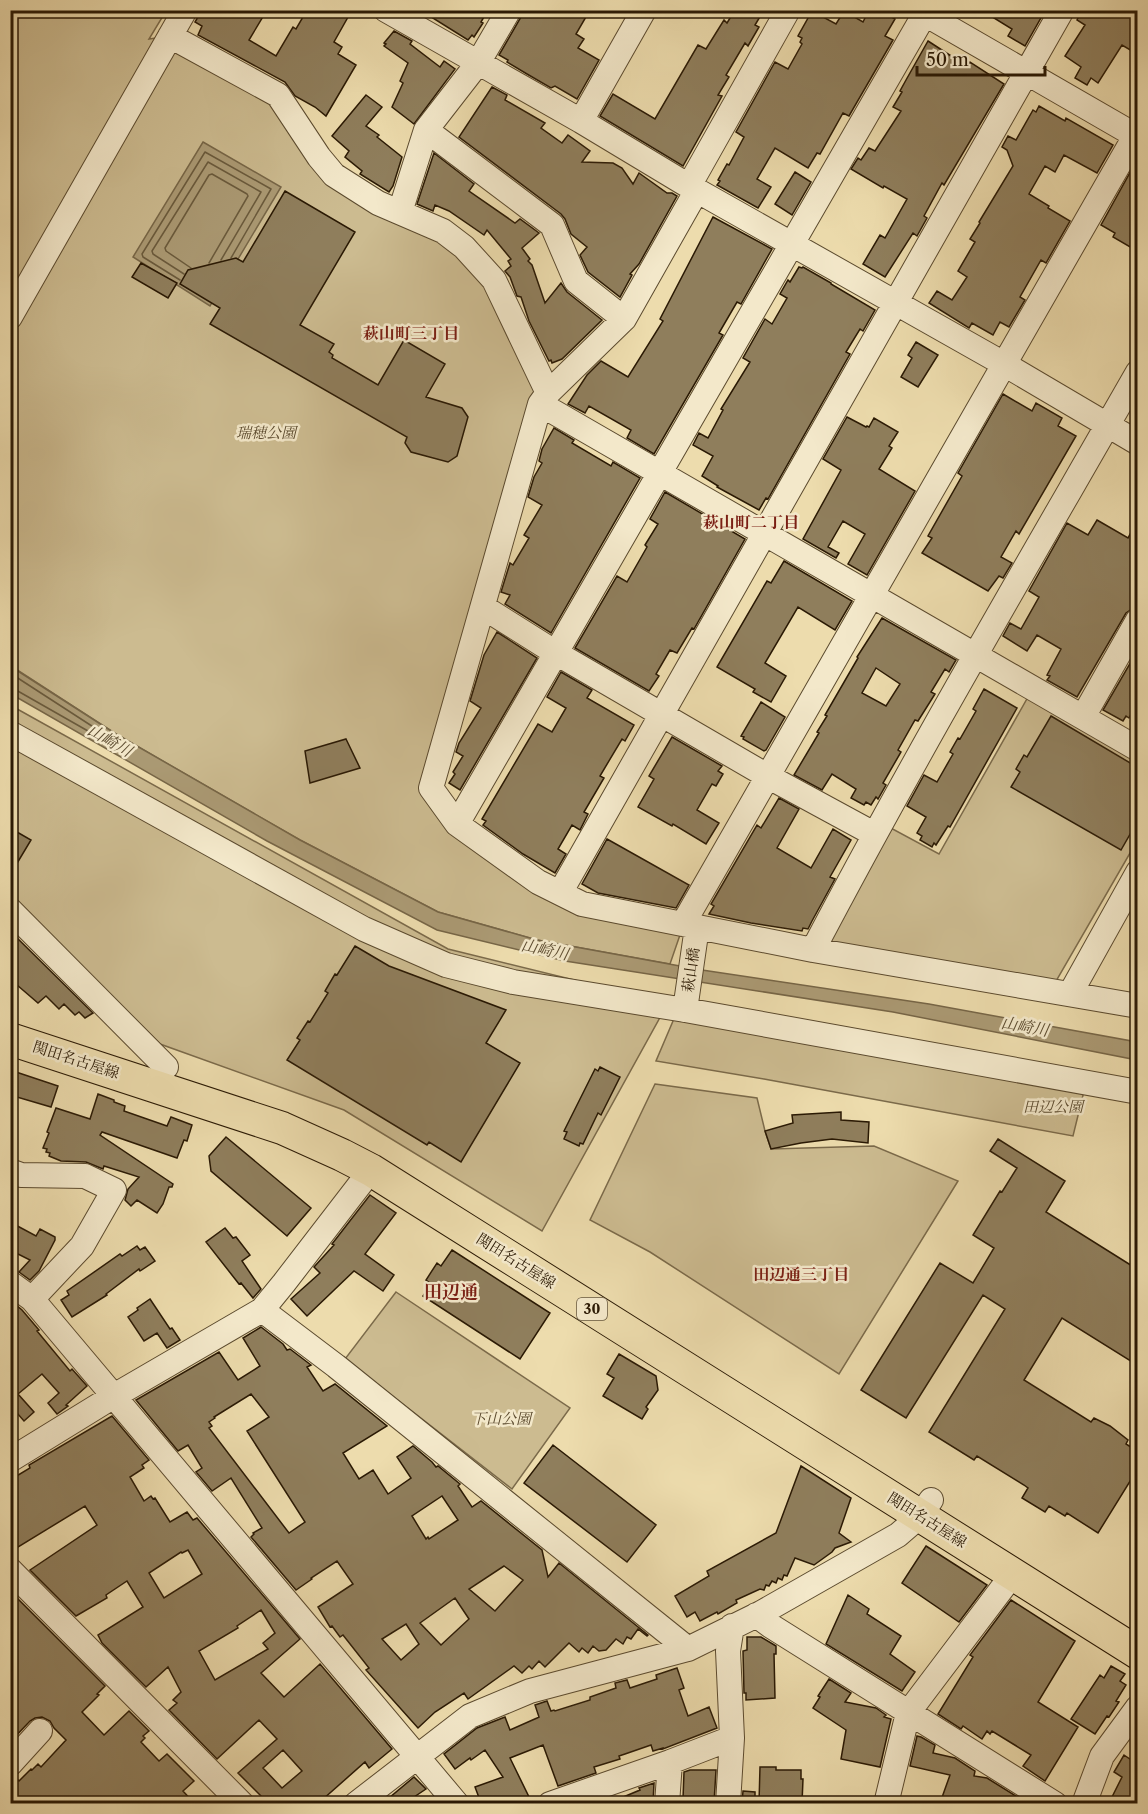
<svg xmlns="http://www.w3.org/2000/svg" width="1148" height="1814" font-family="'Libre Caslon Text','Noto Serif JP',serif">
	<rect width="100%" height="100%" fill="#eddcad"/>
	<filter id="stains"><feTurbulence type="fractalNoise" baseFrequency=".00333" numOctaves="4"/><feColorMatrix values="0 0 0 0 .2 0 0 0 0 .09 0 0 0 0 .02 0 0 0 .5 -.17"/></filter>
	<radialGradient id="worn" r=".72"><stop offset=".6" stop-color="#630" stop-opacity="0"/><stop offset="1" stop-color="#630" stop-opacity=".3"/></radialGradient>
	<path fill="#ccbb90" stroke="#7b6a4a" stroke-width="1.5" d="M10,11H166L149,39L170,36L278,95L319,157L464,247L548,393L431,788L571,912L682,929L670,964L537,940L438,912L300,840L116,734L11,666Z
		M1028,697L1137,761V841L1055,983L822,943L889,827L939,854Z
		M10,705L448,949L668,1003L542,1231L344,1110L160,1044L11,899Z
		M676,1014L1085,1087L1073,1136L764,1079L656,1061Z
		M655,1084L757,1098L765,1131L771,1149L874,1146L958,1181L839,1374L650,1252L590,1220Z
		M396,1292L570,1408L512,1489L345,1359Z"/>
	<path fill="#ab9a74" stroke="#776647" stroke-width="1.5" d="M203,142L281,187L210,306L133,257Z
		M10,666L116,734L300,840L438,912L537,940L702,970L929,1004L1137,1042V1060L893,1012L565,961L437,930L267,841L11,694Z"/>
	<g fill="none" stroke-linecap="round" stroke-linejoin="round">
		<path stroke="#6a5a3c" stroke-width="1.5" d="M191,268L166,251L165,248L209,175L212,174L247,194L248,196L209,263
			M184,274L153,254L152,251L208,162L261,192L221,260
			M180,280L143,257L142,254L205,152L271,189L231,258
			M10,673L98,730L99,734L95,735L16,690L10,689"/>
	</g>
	<path fill="#8f7e5c" stroke="#2a1904" stroke-width="1.5" fill-rule="evenodd" d="M202,10H267L249,40L276,56L293,27L296,29L307,10H352L334,42L342,47L338,54L356,65L326,116L315,107L295,96L285,82L198,35L202,26L195,22Z
		M420,10H488L481,22L483,23L474,37L472,35L468,40Z
		M523,10H590L576,34L584,39L578,48L599,60L577,99L555,86L551,88L527,74L507,62L508,60L499,55L521,17Z
		M735,10H764L755,25L759,27L748,46L745,43L726,75L729,77L718,95L722,96L683,166L600,116L613,94L655,119L698,45L706,49L724,20L727,23Z
		M869,10H880L895,19L885,36L893,40L849,116L843,113L820,154L817,153L808,168L775,148L757,179L771,187L758,208L717,185L720,181L718,180L727,164L729,165L744,137L736,132L775,62L788,69L802,44L800,42L802,38L798,36L812,11L836,24L844,11L863,22Z
		M981,10H1032L1042,16L1025,46L1008,36L1012,29Z
		M1082,10H1137V54L1122,45L1098,83L1091,78L1087,85L1075,78L1081,67L1065,56L1085,25L1077,20Z
		M394,31L412,41L410,44L440,67L444,61L455,69L414,124L392,107L403,83L400,81L408,63L384,46L386,44L384,43Z
		M928,41L968,67L970,62L1004,84L944,185L942,183L924,216L927,218L917,236L913,233L885,277L863,264L880,235L885,238L907,199L884,186L883,188L851,169L858,158L861,160L869,148L875,151L901,111L893,107L902,92L900,91L906,80Z
		M492,87L507,95L505,100L545,123L541,128L562,143L568,135L590,151L582,162L613,163L622,168L633,184L639,173L667,193H672L677,196L639,264L630,274L632,275L620,297L588,272L580,255L587,247L571,234L565,219L561,214L459,137Z
		M366,95L382,107L366,126L379,135L377,137L402,157L393,186L389,192L360,174L362,171L345,157L349,151L332,136Z
		M1039,106L1065,121L1066,118L1113,145L1097,173L1064,155L1055,172L1045,166L1029,194L1049,206L1048,208L1070,221L1046,263L1041,260L1020,297L1025,300L1009,327L1000,322L993,335L972,323L969,328L929,303L937,291L952,300L967,277L958,271L975,242L970,239L980,223L979,222L1013,166L1007,150L1002,147L1008,136L1016,140L1033,110L1036,112Z
		M434,153L474,184L469,191L515,223L520,219L539,233L522,248L530,259L528,261L532,265L545,303L561,283L567,292L602,320L562,359L552,363L551,360L549,361L529,321L521,297L517,296L510,277L505,271L511,266L508,261L511,259L487,230L484,235L449,211L435,205L433,211L417,204Z
		M1137,160V251L1113,237L1115,233L1101,225Z
		M795,172L811,182L792,215L775,204Z
		M285,191L355,232L300,325L334,344L329,352L333,355L332,358L378,385L404,340L445,364L426,397L462,408L468,417L457,456L448,462L411,452L405,443L407,437L210,324L220,308L180,284L188,270L236,258L243,262Z
		M713,217L772,249L741,304L737,302L719,333L723,335L654,454L627,438L631,430L589,406L585,413L568,404L587,375L601,361L628,377L663,321L660,319Z
		M141,263L177,283L168,298L132,277Z
		M799,267L802,268L803,267L831,283V284L875,310L863,331L860,329L846,352L850,354L768,499L766,498L759,510L717,487L718,486L702,476L713,456L693,445L699,433L708,438L723,410L721,409L750,362L743,358L765,319L772,324L787,298L780,294L788,280L790,282Z
		M916,342L938,355L918,387L901,377L912,358L908,355Z
		M1003,394L1032,411L1036,403L1062,418L1058,426L1076,436L1019,534L1016,531L1001,557L1012,563L1003,578L999,576L988,591L922,553L932,538L928,536L962,476L958,473Z
		M847,417L866,427L867,426L869,427L874,418L898,432L889,446L892,448L879,469L915,491L867,575L848,564L865,534L843,521L828,547L839,553L836,558L803,539L841,470L823,459Z
		M554,428L574,440L572,443L611,466L613,462L640,478L551,633L505,604L510,595L501,592L510,563L513,565L529,538L524,535L542,505L528,497L534,477L542,463L539,461L542,449Z
		M665,492L745,539L694,629L692,628L677,653L670,650L656,674L659,676L649,691L575,648L617,576L627,582L647,547L645,545L658,524L650,519Z
		M1097,520L1128,538L1137,521V601L1135,607L1126,613L1077,697L1047,680L1050,676L1047,675L1061,649L1037,635L1027,651L1003,636L1010,623L1021,629L1039,597L1029,591L1067,523L1088,535Z
		M784,561L852,601L835,630L798,607L765,663L786,676L771,702L753,692L755,689L717,667L767,581L771,583Z
		M882,618L956,660L949,672L945,669L931,692L935,694L918,721L915,720L898,750L901,752L883,783L886,785L878,799L876,797L871,805L866,802L864,805L851,798L856,789L832,774L822,790L794,775L819,733L817,732L827,716L825,715L858,658L857,657ZM876,668L900,684L886,706L862,693Z
		M497,632L537,658L460,790L449,783L455,774L453,772L463,756L456,752L459,743L481,708L470,701L484,655Z
		M1132,660L1137,663V696L1133,704L1136,705L1129,718L1126,716L1123,721L1103,710Z
		M561,672L592,690L587,698L634,725L625,741L622,739L600,776L604,778L584,812L588,814L580,830L572,825L558,849L566,854L555,873L523,854L483,825L486,821L482,819L538,724L552,732L566,708L547,697Z
		M984,689L1017,708L950,827L948,826L936,845L934,843L932,847L920,840L922,836L917,833L926,817L907,806L924,775L937,782L953,754L950,752L958,738L960,739L976,711L973,709Z
		M761,702L785,717L766,750L764,751L743,739L744,737L741,736Z
		M1051,716L1137,767V822L1121,850L1011,787L1020,772L1016,769L1024,755L1027,757Z
		M672,737L722,766L718,771L723,774L716,786L712,784L697,810L719,823L706,844L673,824L672,826L638,807L654,779L649,776Z
		M346,739L360,768L310,783L305,751Z
		M779,798L799,809L777,848L811,868L833,829L851,840L830,877L835,879L812,921L808,929L803,928L802,931L751,923L709,914L714,906L711,904L757,825L761,828Z
		M10,828L31,840L10,875Z
		M607,839L689,885L676,908L598,893L582,884Z
		M10,931L93,1013L85,1018L79,1012L75,1015L64,1004L59,1009L46,996L38,1003L10,979Z
		M355,946L389,966L506,1010L486,1043L520,1063L461,1162L429,1142L427,1145L287,1060L300,1040L297,1038L308,1021L310,1022L328,993L325,991L335,974L337,975Z
		M600,1067L620,1077L601,1115L598,1113L583,1144L580,1143L579,1146L564,1139L567,1132L564,1131L595,1069L598,1071Z
		M10,1070L58,1086L51,1107L10,1095Z
		M98,1094L114,1100V1102L125,1106L124,1111L167,1126L171,1117L192,1125L187,1141L184,1140L177,1158L102,1132L100,1135L173,1184L172,1187H169L163,1204L157,1213L137,1200L131,1206L125,1200L128,1189L139,1177L104,1166L103,1169L86,1162L61,1161L49,1156L50,1153L46,1152L47,1149L43,1148L49,1133L47,1132L56,1108L90,1119Z
		M841,1112V1120L869,1122L868,1143L832,1139L801,1143L771,1149L765,1131L793,1123L792,1115Z
		M226,1137L311,1208L287,1236L211,1171L209,1156Z
		M998,1139L1065,1181L1046,1212L1137,1269V1319L1131,1329L1137,1333V1365L1062,1318L1024,1380L1091,1422L1094,1418L1110,1426L1128,1440L1126,1444L1137,1451V1470L1098,1533L1067,1513L1065,1516L1049,1506L1045,1512L1022,1498L1028,1488L1024,1485L977,1456L974,1460L929,1432L1005,1309L983,1295L906,1418L861,1390L940,1263L973,1283L994,1248L973,1235L1000,1191L1002,1192L1017,1168L990,1151Z
		M370,1195L396,1213L365,1254L394,1275L383,1291L354,1271L307,1316L291,1299L320,1273L314,1267L334,1245L332,1244Z
		M10,1222L36,1236L40,1229L55,1237V1240L39,1271L30,1280L19,1272L30,1260L10,1250Z
		M225,1228L233,1238L236,1237L250,1255L242,1261L261,1289L253,1298L241,1283L239,1284L206,1242Z
		M137,1246L140,1250L145,1247L155,1261L140,1271L139,1269L106,1294L107,1295L72,1317L61,1300L69,1295L67,1291L120,1254L122,1256Z
		M452,1250L550,1313L520,1359L423,1296L431,1284L426,1280L437,1263L441,1266Z
		M150,1299L170,1329L172,1328L180,1340L167,1348L157,1333L144,1341L128,1317L138,1310L137,1308Z
		M16,1305L22,1310L39,1330L37,1331L70,1371L72,1369L87,1386L66,1405L68,1406L57,1414L48,1403L59,1393L42,1374L18,1394L34,1412L24,1421L10,1405V1310Z
		M261,1327L283,1344L287,1350L290,1349L311,1365L307,1367L323,1391L335,1384L387,1426L343,1453L359,1479L373,1470L388,1494L411,1478L397,1457L413,1446L432,1462L436,1467L438,1466L460,1484L458,1486L472,1507L481,1501L542,1550L548,1577L559,1563L648,1635L647,1636L638,1629L631,1639L627,1637L623,1644L616,1639L606,1650L599,1651L593,1646L588,1653L582,1648L579,1652L569,1643L545,1667L539,1661L532,1669L529,1666L522,1673L514,1666L468,1699L464,1693L435,1712L418,1728L366,1670L369,1668L343,1635L340,1637L332,1626L330,1627L318,1607L353,1584L337,1561L311,1578L312,1579L296,1590L251,1537L254,1534L253,1533L262,1528L231,1478L212,1491L196,1472L202,1468L188,1445L178,1451L136,1400L219,1352L238,1380L260,1366L243,1338ZM251,1394L269,1417L247,1431L305,1522L289,1533L209,1428L212,1426L209,1422L215,1418L214,1417ZM442,1496L458,1520L429,1539L428,1537L426,1539L412,1516ZM504,1566L523,1580L495,1611L469,1589ZM455,1598L469,1619L441,1645L420,1623ZM406,1624L419,1644L401,1660L382,1639Z
		M619,1354L656,1376L658,1390L646,1407L648,1409L642,1419L603,1396L614,1378L607,1374Z
		M112,1416L149,1460L142,1465L144,1468L130,1477L144,1501L151,1496L153,1499L155,1498L170,1522L187,1512L193,1520L197,1518L300,1639L261,1673L284,1697L320,1664L392,1749L369,1768L365,1762L322,1800L320,1798L314,1803H256V1801L261,1796L238,1773L277,1739L259,1720L217,1759L169,1710L177,1703L173,1700L181,1692L168,1667L146,1687L102,1643L98,1635L143,1607L127,1581L106,1595L107,1598L76,1616L30,1570L97,1525L85,1506L10,1552V1480L30,1468L29,1465ZM188,1550L202,1574L164,1598L149,1573L181,1552L182,1553ZM261,1610L275,1633L263,1643L268,1649L215,1680L199,1651L238,1628L237,1626ZM283,1750L302,1771L282,1788L263,1768Z
		M553,1445L656,1525L627,1562L524,1483Z
		M801,1466L851,1498L839,1533L851,1542L835,1548L832,1552L814,1565L795,1558L787,1576L784,1575L782,1580L778,1578L776,1583L772,1581L769,1586L766,1585L764,1590L760,1589L736,1600L737,1603L718,1614L717,1612L700,1621L695,1612L687,1617L675,1596L709,1576L707,1571L776,1533Z
		M926,1546L987,1585L959,1622L902,1583Z
		M10,1591L105,1686L97,1694L99,1695L82,1712L104,1735L129,1711L149,1731L143,1736L145,1738L141,1742L159,1761L167,1754L194,1781L183,1791L194,1803H10V1778L15,1777L19,1781L31,1769L32,1770L38,1764L41,1767L66,1740L54,1728L50,1721L42,1717L35,1718L30,1721L10,1742Z
		M848,1595L869,1609L867,1614L901,1636L890,1654L915,1672L902,1691L826,1644Z
		M1011,1600L1075,1641L1038,1702L1078,1727L1045,1781L1023,1766L1031,1755L992,1731L990,1734L987,1731L982,1739L963,1726L961,1729L938,1714L973,1657L970,1655Z
		M747,1637H761L776,1646V1654H774L775,1698L746,1700V1693H744L743,1651L747,1650Z
		M1111,1666L1125,1674L1120,1681L1126,1685L1116,1701L1119,1702L1109,1717L1107,1716L1095,1734L1071,1719L1100,1675L1104,1678Z
		M677,1668L684,1688L679,1690L688,1716L709,1707L717,1728L663,1749V1748L653,1751L651,1745L625,1754L619,1756L620,1759L594,1767L596,1773L558,1786L543,1745L510,1758L530,1799L521,1803H481L475,1787L503,1777L485,1750L471,1760L470,1758L455,1769L444,1754L477,1728L505,1717L510,1730L537,1718L539,1717L535,1705L547,1701L551,1711L554,1710L555,1711L590,1700V1697L616,1688L615,1683L627,1680L630,1688L657,1679L656,1675Z
		M829,1679L851,1693L845,1702L876,1708L886,1715L884,1717L891,1719L880,1767L841,1759L846,1730L813,1708L820,1697L818,1696Z
		M917,1736L921,1737L935,1745L933,1753L955,1758L975,1771L974,1776L987,1778L1027,1803H940L950,1775L910,1766Z
		M1124,1755L1137,1764V1803H1109L1122,1777L1114,1772Z
		M760,1767H776V1770H801V1779H803L802,1803H759Z
		M690,1770H716L714,1803H701V1800L683,1799L684,1772Z
		M414,1777L426,1789L405,1803H383Z
		M654,1783L653,1803H609L640,1790L639,1788Z
		M743,1791L755,1792V1803H742Z"/>
	<g fill="none" stroke-linecap="round" stroke-linejoin="round">
		<defs>
			<path id="minor" d="M386,10L581,121L689,186L1004,364L1138,443
				M918,10L1138,137
				M170,36L278,95L319,157L334,175L378,203L443,231L464,247L494,280L548,393L540,404L431,788L457,824L538,882L582,904L813,950L1138,1006
				M581,121L644,10
				M426,130L552,225L576,281L624,319
				M689,186L788,10
				M400,212L426,130L478,63L509,10
				M10,317L185,10
				M548,393L624,319L697,190
				M540,404L1138,749
				M483,607L556,653L769,777L874,834
				M1083,717L1138,620
				M10,733L364,929L446,965L513,982L685,1010L1138,1092
				M457,824L927,10
				M560,893L1062,10
				M10,910L166,1067
				M683,924L1138,131
				M813,950C916,754 1028,564 1138,372
				M1070,994L1138,872
				M685,1010L697,927
				M10,1171L21,1175L85,1176L114,1190L82,1246L32,1299
				M10,1283L32,1299L457,1804
				M262,1310L336,1366L688,1649
				M10,1460L114,1396L262,1310L284,1283L371,1170
				M10,1570L242,1804
				M756,1615L771,1626L1055,1804
				M10,1764L40,1731
				M356,1804L470,1716L530,1691L688,1649L761,1613L898,1535L920,1516L931,1500
				M550,1804L670,1762L732,1738
				M667,1804L670,1762
				M728,1804L732,1738L728,1651L732,1626
				M886,1804L908,1713L1013,1574
				M1084,1804L1102,1756L1138,1707"/>
			<path id="major" d="M10,1039L282,1128L342,1155L371,1170L1138,1653"/>
		</defs>
		<use href="#minor" stroke="#5b4a2e" stroke-width="26"/>
		<use href="#major" stroke="#2a1904" stroke-width="34"/>
		<use href="#minor" stroke="#f3e8ca" stroke-width="24"/>
		<use href="#major" stroke="#eddcad" stroke-width="32"/>
	</g>
	<g text-anchor="middle" stroke-width="5" stroke-linejoin="round" paint-order="stroke">
		<rect fill="#f3e8ca" stroke="#66573f" stroke-width="1.5" x="577" y="1298" width="30" height="22" rx="4.5"/>
		<g font-size="14" font-weight="bold" fill="#2a1904">
			<text x="592" y="1314">30</text>
		</g>
		<g font-size="15" font-style="italic" fill="#5b4a2e" stroke="#f3e8ca">
			<text x="266" y="438">瑞穂公園</text>
			<text x="1053" y="1112">田辺公園</text>
			<text x="501" y="1424">下山公園</text>
		</g>
		<g font-size="15" fill="#2a1904" stroke="#f3e8ca">
			<text transform="translate(691 970) rotate(-82)" y="5">萩山橋</text>
			<text transform="translate(76 1060) rotate(18)" y="5">関田名古屋線</text>
			<text transform="translate(516 1261) rotate(32)" y="5">関田名古屋線</text>
			<text transform="translate(927 1520) rotate(32)" y="5">関田名古屋線</text>
		</g>
		<g font-size="16" font-weight="bold" fill="#7a1f14" stroke="#f3e8ca">
			<text x="411" y="339">萩山町三丁目</text>
			<text x="751" y="528">萩山町二丁目</text>
			<text x="801" y="1280">田辺通三丁目</text>
		</g>
		<g font-size="16" font-style="italic" fill="#5e4d31" stroke="#f3e8ca">
			<text transform="translate(110 740) rotate(30)" y="6">山崎川</text>
			<text transform="translate(545 949) rotate(12)" y="6">山崎川</text>
			<text transform="translate(1025 1026) rotate(10)" y="6">山崎川</text>
		</g>
		<g font-size="18" font-weight="bold" fill="#7a1f14" stroke="#f3e8ca">
			<text x="451" y="1298">田辺通</text>
		</g>
	</g>
	<rect width="1148" height="1814" fill="none" stroke="#eddcad" stroke-width="36"/>
	<rect x="12" y="12" width="1124" height="1790" fill="none" stroke="#2a1904" stroke-width="3"/>
	<rect x="18" y="18" width="1112" height="1778" fill="none" stroke="#2a1904" stroke-width="1.5"/>
	<path d="M917 66v9h128v-9" fill="none" stroke="#2a1904" stroke-width="3"/>
	<text x="926" y="66" font-size="18" fill="#2a1904" stroke="#f3e8ca" stroke-width="4.5" paint-order="stroke">50 m</text>
	<rect width="100%" height="100%" filter="url(#stains)"/>
	<rect width="100%" height="100%" fill="url(#worn)"/>
</svg>
